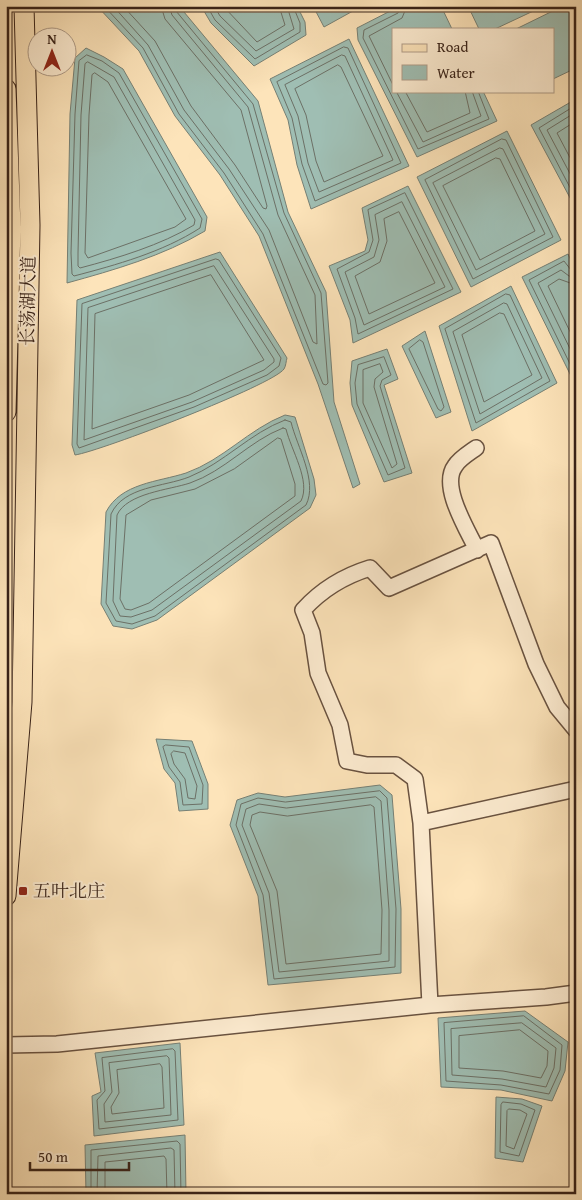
<svg xmlns="http://www.w3.org/2000/svg" width="582" height="1200" font-family="'Gentium Book Plus','Noto Serif SC',serif">
	<rect width="100%" height="100%" fill="#fde4ba"/>
	<filter id="stains"><feTurbulence type="fractalNoise" baseFrequency=".004" numOctaves="4"/><feColorMatrix values="0 0 0 0 .2 0 0 0 0 .09 0 0 0 0 .02 0 0 0 .5 -.17"/></filter>
	<radialGradient id="worn" r=".72"><stop offset=".6" stop-color="#630" stop-opacity="0"/><stop offset="1" stop-color="#630" stop-opacity=".3"/></radialGradient>
	<path fill="#9fbeb3" stroke="#768075" d="M97,6H179L258,101L288,212L326,292L334,402L360,484L353,488L318,384L259,236L220,175L175,116L139,51Z
		M201,6H297L305,22L306,35L254,66L211,23Z
		M313,6H362L324,27Z
		M400,6H441L452,29H393V91H483L497,121L417,157L358,40L357,28Z
		M468,6H544L495,29H479Z
		M563,6H576V68L553,79V29H516Z
		M349,39L409,166L311,209L297,165L288,120L270,79Z
		M86,48L104,57L123,69L207,217L205,231C163,256 114,270 67,283L70,114L75,58Z
		M576,99V209L531,125Z
		M507,131L561,240L471,287L417,177Z
		M408,186L461,292L353,343L350,320L329,266L365,251L368,240L362,208Z
		M220,252L287,358C286,361 286,366 284,369C273,385 101,451 75,455L72,445L77,300Z
		M568,254L576,271V374L571,376L522,277Z
		M511,286L557,383L472,431L439,326Z
		M425,331L451,412L436,418L402,346Z
		M387,349L398,379L384,385L412,473L384,482L352,405L350,383L352,361Z
		M285,415L295,417L314,479L316,495L310,508L157,620L132,629L113,626L101,604L106,512C121,483 158,482 186,473C223,460 249,429 285,415Z
		M156,739L192,741L208,784V809L179,811L175,783L164,769Z
		M380,785L392,795L401,909V973L268,985L258,896L230,825L237,800L258,793L285,797Z
		M525,1011L568,1042L565,1071L552,1101L501,1090L441,1087L438,1018Z
		M180,1043L184,1125L94,1136L92,1096L101,1092L95,1053Z
		M496,1097L522,1099L542,1106L523,1162L495,1158Z
		M185,1135L186,1194H86L85,1145Z"/>
	<g fill="none" stroke-linecap="round" stroke-linejoin="round">
		<path stroke="#6c7066" stroke-width="1" d="M104,6L143,48L179,114L224,173L263,234L323,384L326,385L328,383L321,293L284,213L253,104L176,11L175,6
			M113,6L148,45L184,110L229,169L269,230L313,342L317,344L315,295L278,215L248,107L172,15L169,6
			M123,6L155,41L191,106L235,165L263,208L266,209L267,206L241,110L165,19L161,6
			M207,6L215,20L255,59L300,32V23L293,6
			M214,6L220,16L256,51L294,29L287,6
			M223,6L257,42L285,25L279,6
			M401,6L398,13L364,30L363,38L418,149L489,119L478,91
			M344,47L348,48L401,163L315,201L302,164L292,118L277,82Z
			M87,55L102,61L119,73L202,219L200,228C163,252 116,265 74,276L72,274L71,253L75,114L79,61Z
			M342,55L345,56L393,160L319,192L308,163L298,116L285,85Z
			M88,62L114,77L195,220L194,225C161,245 118,258 80,268L78,266V253L81,115L85,64Z
			M338,65L341,67L383,156L324,182L316,161L306,115L295,89Z
			M95,73L108,82L186,219L175,227L88,258L85,253L89,115L92,75Z
			M393,85L369,36L402,18L407,6
			M396,91L423,142L481,116L472,91
			M405,91L427,132L470,113L465,91
			M576,105L539,128L576,199
			M576,112L547,130L576,185
			M576,121L557,133L576,169
			M502,139L506,140L553,237L473,279L425,180Z
			M500,148L503,149L545,234L476,270L433,183Z
			M496,158L500,159L535,231L480,260L443,186Z
			M405,193L453,289L358,334L355,318L337,269L369,252L373,240L368,210Z
			M402,202L445,287L364,325L345,272L374,257L379,240L375,215Z
			M399,212L435,283L369,314L355,276L380,262L387,241L384,219Z
			M216,259L219,260L281,358L279,366L267,375L194,407L79,448L77,444L82,304Z
			M214,266L274,359V362L264,370L192,402L84,440L88,308Z
			M576,271L571,270L564,261L529,280L572,368L576,370
			M211,275L264,360L189,395L92,429L95,314Z
			M576,278L569,276L561,270L538,283L576,361
			M576,285L559,279L548,286L576,344
			M506,294L510,295L550,381L476,423L445,329Z
			M504,303L507,304L542,378L480,414L453,332Z
			M500,313L504,314L532,375L484,402L462,335Z
			M420,340L423,342L444,407L441,411L438,409L409,349Z
			M384,357L391,375L382,380L380,386L405,468L388,475L357,404L355,383L358,365Z
			M380,364L383,372L375,379L374,387L397,464L392,468L363,403V370Z
			M285,420L291,422C297,447 318,481 306,505L155,616L132,624L116,621L106,603L111,514C124,486 164,487 189,477C224,463 250,433 285,420Z
			M283,428L286,429C291,450 311,481 301,501L152,610L131,617L120,616L113,601L117,515C127,493 169,490 190,483C225,471 249,441 283,428Z
			M278,438L281,439L295,484V496L149,603L131,610L125,609L120,599L126,515L151,500L195,489L234,469Z
			M166,745L189,747L203,785L202,804L183,805L180,782L169,767L163,747Z
			M174,751L185,753L197,786L195,799L188,798L185,779L174,764L171,754Z
			M380,791L387,798L396,909L395,967L274,979L263,895L236,825L241,804L258,798L285,802Z
			M376,797L381,801L389,910V961L279,972L269,893L242,825L246,809L259,804L286,808Z
			M371,805L374,807L382,910L381,954L286,964L277,891L250,825L252,815L260,812L287,816Z
			M524,1016L562,1045L560,1070L549,1094L501,1085L446,1081L444,1023Z
			M522,1023L556,1048L554,1068L546,1087L502,1079L452,1075L451,1029Z
			M520,1030L548,1051L547,1066L541,1078L503,1071L459,1068V1036Z
			M173,1049L175,1051L178,1120L99,1129L97,1100L105,1091L102,1058Z
			M167,1056L169,1058L171,1115L105,1122L104,1104L112,1092L109,1063Z
			M160,1064L162,1067L164,1108L112,1114L111,1107L119,1093L117,1070Z
			M503,1102L521,1104L535,1110L519,1156L500,1152L501,1105Z
			M509,1109L520,1110L527,1114L514,1149L506,1146L507,1111Z
			M91,1194V1150L177,1141L180,1144L181,1194
			M97,1194L98,1156L171,1148L174,1150L175,1194
			M105,1194V1162L164,1156L166,1159L167,1194"/>
		<defs>
			<path id="minor" d="M476,448C469,453 459,459 455,466C440,486 467,529 477,550
				M576,730L557,707L536,664L491,543L389,588L370,568C344,576 322,589 303,610L312,633L318,673L340,725L347,761L367,765H396L415,779L421,823L576,789
				M421,823L430,1005
				M6,1045L57,1044L430,1005L546,997L576,993"/>
			<path id="major" d="M6,89L11,227L6,412
				M6,896L22,702L30,225L24,6"/>
		</defs>
		<use href="#minor" stroke="#695240" stroke-width="18"/>
		<use href="#major" stroke="#382218" stroke-width="21"/>
		<use href="#minor" stroke="#feedd2" stroke-width="15"/>
		<use href="#major" stroke="#fde4ba" stroke-width="19"/>
	</g>
	<rect fill="#8f2418" stroke="#feedd2" stroke-width="2" x="18" y="886" width="10" height="10" rx="2.5"/>
	<g text-anchor="middle" stroke-width="4" stroke-linejoin="round" paint-order="stroke">
		<g font-size="18" fill="#382218" stroke="#feedd2">
			<text transform="translate(28 301) rotate(-89)" y="6">长荡湖大道</text>
		</g>
		<g font-size="18" fill="#382218" stroke="#feedd2" text-anchor="start">
			<text x="33" y="897">五叶北庄</text>
		</g>
	</g>
	<rect width="582" height="1200" fill="none" stroke="#fde4ba" stroke-width="25"/>
	<rect x="8" y="8" width="567" height="1185" fill="none" stroke="#382218" stroke-width="2.5"/>
	<rect x="12" y="12" width="557" height="1175" fill="none" stroke="#382218"/>
	<rect x="392" y="28" width="162" height="65" fill="#feedd2" stroke="#af9c88"/>
	<rect x="402" y="44" width="25" height="8" fill="#fde4ba" stroke="#af9c88"/>
	<text x="437" y="52" font-size="15" fill="#382218">Road</text>
	<rect x="402" y="65" width="25" height="15" fill="#9fbeb3" stroke="#af9c88"/>
	<text x="437" y="78" font-size="15" fill="#382218">Water</text>
	<g transform="translate(52 52)"><circle r="24" fill="#feedd2" stroke="#af9c88"/>
	<path d="M0-4L9 19L0 12L-9 19Z" fill="#8f2418"/>
	<text y="-8" font-size="14" font-weight="bold" text-anchor="middle" fill="#382218">N</text>
	</g>
	<path d="M30 1162v8h99v-8" fill="none" stroke="#382218" stroke-width="2.5"/>
	<text x="38" y="1162" font-size="15" fill="#382218" stroke="#feedd2" stroke-width="4" paint-order="stroke">50 m</text>
	<rect width="100%" height="100%" filter="url(#stains)"/>
	<rect width="100%" height="100%" fill="url(#worn)"/>
</svg>
